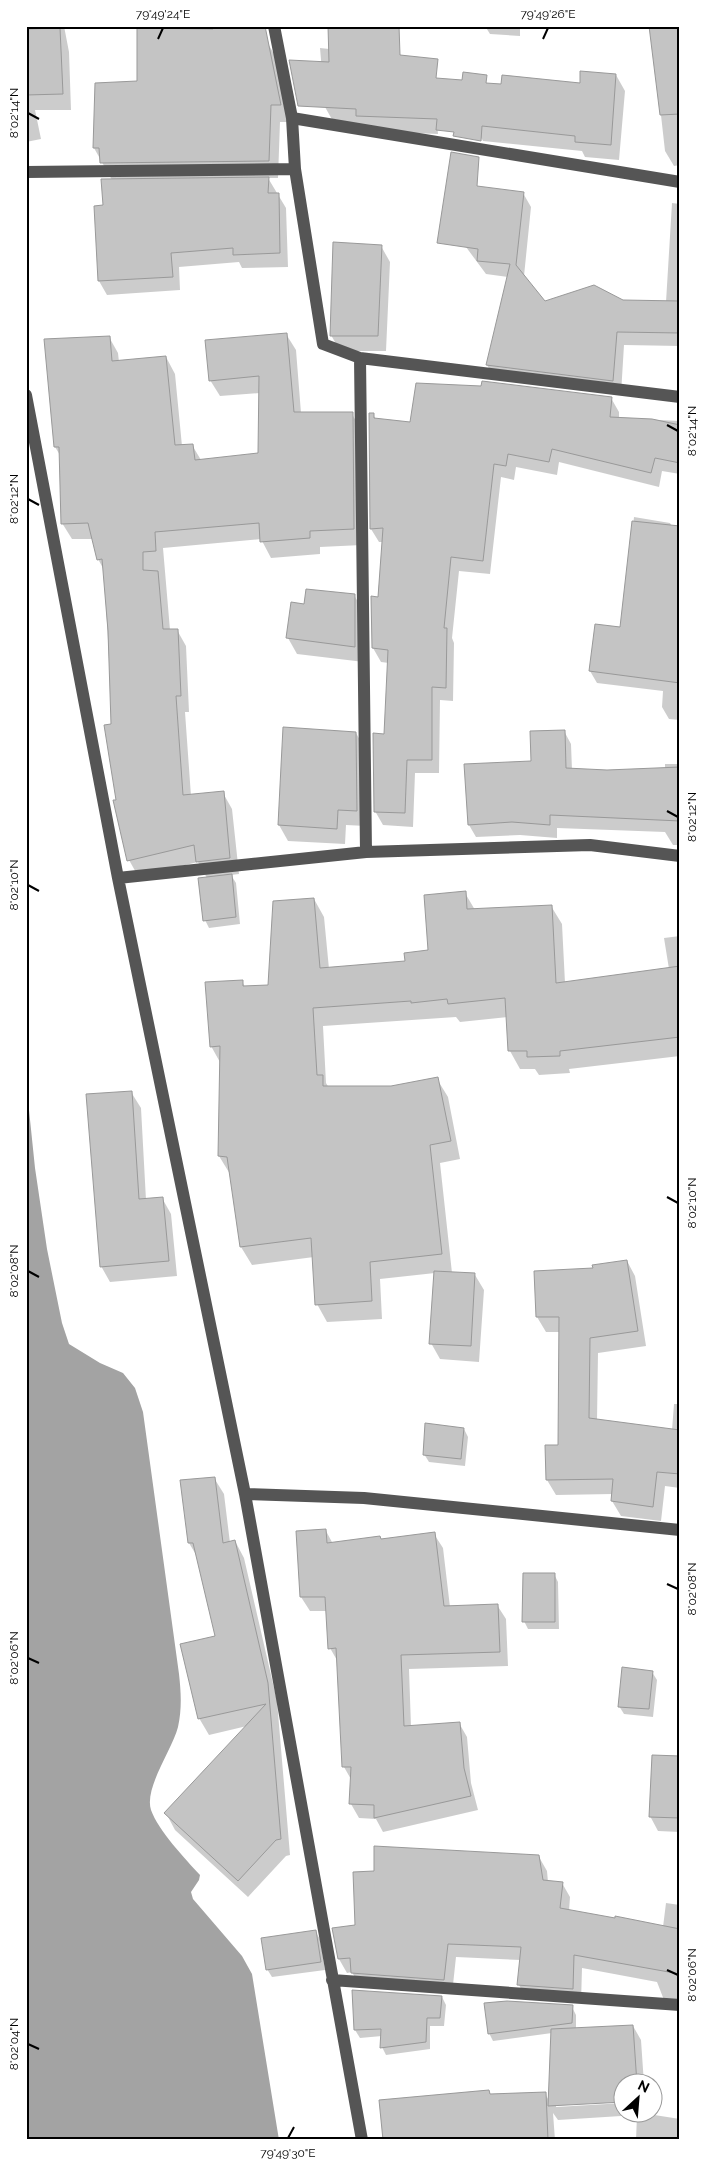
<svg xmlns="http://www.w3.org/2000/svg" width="706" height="2166" font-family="Raleway,sans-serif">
	<rect width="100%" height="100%" fill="#fff"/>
	<path fill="#a3a3a3" d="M26,1081L35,1168L47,1249L62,1323L69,1344L100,1363L123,1373L135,1388L143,1412L179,1674C181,1692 182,1709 178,1727C172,1750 144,1788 151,1810C158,1830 186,1860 200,1875L199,1880L191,1892L193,1899L242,1956L252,1974L279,2140H26Z"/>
	<path fill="#0003" d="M26,26H64L69,52L71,110H35L41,139L26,142Z
		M485,26H520V36L490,34Z
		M651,26H680V165L674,166L665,151Z
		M267,42L277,59L289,122H280L278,178H268L286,208L288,267L242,268L239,262L179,267L180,290L107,295L99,281L104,207L112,180L94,148L138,82Z
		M320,48L424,59L433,75L438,134L366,131L334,123L325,107Z
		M616,75L625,91L619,160L585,157L582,151L483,141L474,125L502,86L581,84Z
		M523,193L531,207L524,276L545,302H666L672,203L680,204V346L624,345L621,394L495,379L487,365L508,277L486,274L466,247Z
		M381,246L390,262L386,351H340L331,335Z
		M286,334L296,350L301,413L352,414L361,430L362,545L320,547V554L271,558L261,539L163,548L170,630H177L186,646L189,712H185L191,796L223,793L232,809L239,874L231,875L236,883L240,924L209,928L205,920L207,878L198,862L138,876L129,860L117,800L104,570L98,559L93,539H72L62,523L60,455L55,447L109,337L118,353L119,362L166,357L175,374L182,446L192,445L201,460L259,454L260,393L220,396L210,380Z
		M611,398L619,412V418L680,421V474L662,471L659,487L559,462L557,475L516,467L514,480L501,477L490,574L459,571L452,638L454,643L453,701L440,700L439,773H415L413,827L383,825L375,811L386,736L389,663L381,662L373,648L383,542H379L371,529L373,414L376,420L411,423Z
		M634,517L670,523L677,535L680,617V720L669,719L662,707L663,691L597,683L590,671L621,629Z
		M354,595L363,611L364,662L297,654L288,638L305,606Z
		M564,731L571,744L572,770L607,772L665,769V764H680V845H673L665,832L557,828V838L520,835L476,837L469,825Z
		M356,733L365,749L366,826L346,825L345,844L288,841L279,825Z
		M465,893L475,910L551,906L562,924L565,983L669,969L664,938L680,936V1056L569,1069L570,1073L539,1075L535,1069H520L510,1051L508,1017L460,1022L456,1017L323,1026L326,1083L329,1088L391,1087L437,1079L448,1097L460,1159L440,1163L452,1273L475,1275L484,1290L479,1362L440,1359L431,1343L435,1273L380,1279L382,1319L327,1322L317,1304L314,1257L252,1265L241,1247L230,1174L219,1156L221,1064L211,1046L242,981L245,987L269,986L314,899L324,917L329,969L407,962L430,951Z
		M131,1092L141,1108L146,1200L162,1198L171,1214L177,1276L110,1282L101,1266Z
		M627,1261L635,1276L646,1346L598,1353L597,1421L672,1430L674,1404H680V1488L665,1486L661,1521L621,1516L612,1501L613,1494L556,1495L547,1480L559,1446L561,1332H546L537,1317L535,1272L594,1270Z
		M464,1429L468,1437L465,1466L429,1462L424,1454Z
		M214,1478L224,1494L230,1543L235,1541L244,1558L277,1701L290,1855L286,1856L248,1897L175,1830L166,1813L247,1726L209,1735L199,1718L216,1637L198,1558L189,1543Z
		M326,1531L333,1544L434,1534L443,1548L450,1607L497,1605L506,1619L508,1666L409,1669L411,1727L459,1723L467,1737L471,1783L478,1810L383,1832L376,1819L359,1818L351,1804L352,1781L344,1767L338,1662L330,1648L327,1611H310L301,1597Z
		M554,1574L558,1582L559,1629H528L524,1621Z
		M652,1672L657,1680L653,1717L624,1714L619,1706Z
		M680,1758V1832L658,1831L650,1816Z
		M539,1857L547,1871L548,1882L562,1883L570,1897L569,1911L663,1927L666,1903L680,1905V2001L664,2000L657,1982L582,1968L581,2003L527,1999L519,1985L521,1960L456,1957L452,1994L360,1987L352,1972L347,1973L339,1959L333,1929L356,1926Z
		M315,1931L320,1939L325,1970L272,1977L267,1969Z
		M442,1997L446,2005L444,2026H430V2049L386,2055L382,2047V2036L360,2038L355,2030Z
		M572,2007L576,2015V2029L633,2026L641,2040L644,2084H624L556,2105V2107L624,2103V2114H648L680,2119V2140H636L637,2115L558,2120L553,2113L555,2140H384L489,2091L491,2096L545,2094L550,2102L552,2033L493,2041L489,2033Z"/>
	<path fill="#c4c4c4" stroke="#999" d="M213,26H265L281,105H271L269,161L100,163L99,148H93L95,83L137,81V28L213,29Z
		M328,26H399L400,55L438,59L436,78L462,80L463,72L487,75L486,83L501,84L502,75L580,83V71L616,74L611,145L575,142V136L482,126L481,141L453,136L454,132L436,130L437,119L356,116V109L298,106L289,60L329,62Z
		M649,26H680V114L660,115Z
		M60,28L63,94L26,95V29Z
		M451,152L479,157L477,186L524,192L516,265L545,301L594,285L623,300L680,301V333L617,332L613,381L486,365L510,264L477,261L478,249L437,243Z
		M269,177L268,193H279L280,253L233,255V248L171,253L173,277L98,281L94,206L103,205L101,179Z
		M333,242L382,245L378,336H330Z
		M287,333L294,412H353L354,529L310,531V538L260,542L259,523L155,532L156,551L143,552V570L158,571L163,629H178L181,696H176L183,795L224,791L230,858L196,862L194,845L127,861L113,800H116L104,725L111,724L108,631L102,559L97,560L88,523L61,524L59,447H54L44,339L110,336L112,361L166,356L175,445L193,444L195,460L258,453L259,376L209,381L205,340Z
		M482,381L612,397L610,417L652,419L680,425V463L655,458L651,473L552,449L549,462L508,454L506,466L494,464L483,561L451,557L444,628H447L446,688L432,687V760H407L405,813L374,812L373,733L384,734L388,650L372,648L371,596L378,597L383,528L370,529L369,413H374V418L410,422L416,383L481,386Z
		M632,521L680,526V683L589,671L595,624L620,627Z
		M306,589L355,594V647L286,638L291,602L304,604Z
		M283,727L356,732L357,811L338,810L337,829L278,825Z
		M565,730L566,768L607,770L680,767V821L550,815V825L512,822L468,825L464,764L531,761L530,731Z
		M232,874L236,917L203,921L198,878Z
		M466,891L467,909L552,905L556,983L680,966V1037L560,1051V1056L527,1057V1051H508L505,998L448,1004L447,999L411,1003V1001L313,1008L317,1075H323V1086H391L438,1077L451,1141L430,1145L442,1254L370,1262L372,1301L315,1305L311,1238L240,1247L227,1157L218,1156L220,1046L210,1047L205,982L243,980V986L268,985L273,901L314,898L320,968L405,961L404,953L428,950L424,895Z
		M132,1091L139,1199L163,1197L169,1261L100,1267L86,1094Z
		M627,1260L638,1331L590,1338L589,1418L680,1430V1474L657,1472L653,1507L611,1501L613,1479L546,1480L545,1445H558L559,1317H536L534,1271L593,1268L592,1265Z
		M434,1271L475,1273L471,1346L429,1344Z
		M425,1423L464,1428L461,1459L423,1455Z
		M215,1477L223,1543L235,1540L268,1683L281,1839L276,1840L238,1881L164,1813L266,1704L198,1719L180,1644L215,1636L193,1543H188L180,1480Z
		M326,1529L327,1543L380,1536L381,1539L435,1532L444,1606L498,1604L500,1652L401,1655L404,1726L460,1722L464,1768L471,1796L374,1818V1805L349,1804L351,1767H342L336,1648L328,1649L325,1597H300L296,1531Z
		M523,1573H555V1622H522Z
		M622,1667L653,1671L649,1709L618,1707Z
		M652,1755L680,1756V1818L649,1817Z
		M374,1846L539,1855L543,1880L563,1882L560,1908L615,1918V1916L680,1929V1974L574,1955L573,1989L517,1985L521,1947L448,1944L444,1980L351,1973L350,1958L338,1959L332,1928L355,1925L353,1872L374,1871Z
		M316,1930L321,1962L266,1970L261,1938Z
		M352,1990L442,1996L440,2018H427L426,2042L380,2048L381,2029L354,2030Z
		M507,2001L573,2005L572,2023L488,2034L484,2003Z
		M633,2025L637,2084H624V2102L548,2106L551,2029Z
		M489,2090L490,2094L546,2092L548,2140H383L379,2100Z"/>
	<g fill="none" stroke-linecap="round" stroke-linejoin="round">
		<path stroke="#555" stroke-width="12" d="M274,26L292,118L295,169L323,344L360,358L680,397
			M292,118L680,182
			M26,172L295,169
			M360,358L366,852
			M26,395L118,878L245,1494L362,2140
			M118,878L366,852L590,845L680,856
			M245,1494L364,1498L680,1530
			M332,1980L680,2005"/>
	</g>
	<path fill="none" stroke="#000" stroke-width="2" d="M158,39L163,28M543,39L548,28M28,113L39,119M667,425L678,431M28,499L39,505M667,811L678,817M28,885L39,891M667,1197L678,1203M28,1271L39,1277M667,1584L678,1589M28,1658L39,1663M667,1970L678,1975M28,2044L39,2049M288,2138L294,2127"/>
	<rect width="706" height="2166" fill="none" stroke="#ffffff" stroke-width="55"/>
	<g transform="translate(638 2098) rotate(26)"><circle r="24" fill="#ffffff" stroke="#999999"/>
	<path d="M0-4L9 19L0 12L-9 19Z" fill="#000000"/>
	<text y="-8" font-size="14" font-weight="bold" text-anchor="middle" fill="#000000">N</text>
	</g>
	<rect x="28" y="28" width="650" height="2110" fill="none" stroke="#000" stroke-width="2"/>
	<g font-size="12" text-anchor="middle" fill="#000">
		<text x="163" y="18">79°49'24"E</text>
		<text x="548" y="18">79°49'26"E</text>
		<text transform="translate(14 113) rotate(-90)" y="4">8°02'14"N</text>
		<text transform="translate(692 431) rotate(-90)" y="4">8°02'14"N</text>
		<text transform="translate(14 499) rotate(-90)" y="4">8°02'12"N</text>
		<text transform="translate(692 817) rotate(-90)" y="4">8°02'12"N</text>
		<text transform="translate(14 885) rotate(-90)" y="4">8°02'10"N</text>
		<text transform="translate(692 1203) rotate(-90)" y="4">8°02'10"N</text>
		<text transform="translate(14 1271) rotate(-90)" y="4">8°02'08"N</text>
		<text transform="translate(692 1589) rotate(-90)" y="4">8°02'08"N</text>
		<text transform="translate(14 1658) rotate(-90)" y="4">8°02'06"N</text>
		<text transform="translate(692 1975) rotate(-90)" y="4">8°02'06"N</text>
		<text transform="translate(14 2044) rotate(-90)" y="4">8°02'04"N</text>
		<text x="288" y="2157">79°49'30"E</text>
	</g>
</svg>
